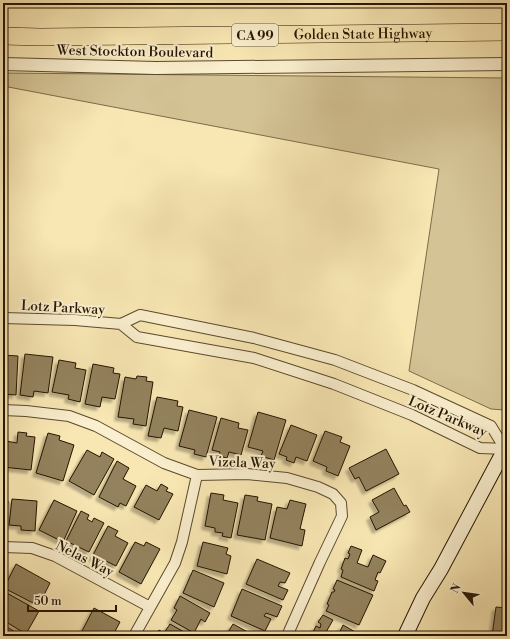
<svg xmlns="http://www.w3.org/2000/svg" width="510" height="639" font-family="'Libre Bodoni',serif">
	<defs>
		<filter id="shadow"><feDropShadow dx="-3.5" dy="3.5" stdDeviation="1" flood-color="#0004"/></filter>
	</defs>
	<rect width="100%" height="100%" fill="#f8e7b3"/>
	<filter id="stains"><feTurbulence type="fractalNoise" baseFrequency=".005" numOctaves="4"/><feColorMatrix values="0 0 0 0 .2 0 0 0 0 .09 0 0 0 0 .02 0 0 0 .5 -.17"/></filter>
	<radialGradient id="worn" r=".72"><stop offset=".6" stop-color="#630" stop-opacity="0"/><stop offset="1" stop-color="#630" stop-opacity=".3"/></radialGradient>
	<path fill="#d4c395" stroke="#7c6c4a" d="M3,73L507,78V408L505,410L491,409L409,371L439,169L3,86Z"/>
	<path fill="#93825d" stroke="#251500" filter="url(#shadow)" d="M25,354L53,357L48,393L34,391L33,397L20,395Z
		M3,355L18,356L16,395L3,394Z
		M59,360L76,363L75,368L86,370L80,402L68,399L69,395L52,392Z
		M93,364L114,368L113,373L120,374L115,399L102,397L100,407L85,404Z
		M137,376L147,377L146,381L153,382L146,426L133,424L134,419L118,417L125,377L136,379Z
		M157,397L178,401L177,406L183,407L178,431L164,428L161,438L148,436Z
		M189,410L217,417L206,457L194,454L195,450L179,446Z
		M258,412L286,420L274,460L261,456L263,451L248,447Z
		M221,418L239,423L238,428L248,430L241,455L229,452L227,458L219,456L220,452L212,450Z
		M291,425L317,435L307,461L296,457L294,463L286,460L287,457L279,454Z
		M325,431L342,437L340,442L350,446L338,476L326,471L327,467L313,461Z
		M18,432L27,433L26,436L35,437L31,470L3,467L6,441L17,443Z
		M48,433L60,436L59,440L74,445L63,481L36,473Z
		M386,449L399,474L366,491L359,477L355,479L349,468Z
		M87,450L100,457L102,452L114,459L94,495L69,481Z
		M117,461L129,468L123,479L136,486L126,506L120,503L118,507L99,497Z
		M161,484L168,488L166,491L173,494L159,520L134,507L146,485L157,491Z
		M394,488L404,506L406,505L410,512L376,530L370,517L379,512L372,500Z
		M211,493L224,495L223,500L238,503L231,538L222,536L223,533L215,532V528L205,526Z
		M245,495L258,497L257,501L272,504L265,540L237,535Z
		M12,499L37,501L35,531L21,530V526L9,525Z
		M3,500L8,501L5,527H3Z
		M54,500L77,511L63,542L39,530Z
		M290,500L306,504L300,529L305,530L302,546L270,538L277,507L287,509Z
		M81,511L89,515L87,519L92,522L94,518L104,523L89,552L66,541Z
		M108,526L118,531L115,536L128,543L116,566L106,561L104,564L92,557Z
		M135,542L144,546L146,542L160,549L141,584L119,572Z
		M203,542L228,548L226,554L231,556L227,574L197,566Z
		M351,546L362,550L357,563L368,567L373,555L386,561L380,573L378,572L375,580L378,581L374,591L341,577L343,570L341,569L345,558L348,559L350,554L348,553Z
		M257,559L290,573L285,583L280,582L278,586L288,590L283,600L246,584Z
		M16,564L50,583L43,597L38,595L33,603L4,588Z
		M193,570L224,583L214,607L183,593Z
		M337,580L373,595L359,625L326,611L329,605L327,604L332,592H334L335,590L333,589Z
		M242,589L282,606L277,617L266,613L264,616L271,619L265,631L231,616Z
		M5,592L39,611L26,634L3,620V595Z
		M180,596L210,613L205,622L201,619L194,633L171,620L177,610L174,608Z
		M496,607L507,608V636H492Z
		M94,608L120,622L113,635L109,633L108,636H92L82,631Z
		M323,615L333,620L326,632L334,636H311L316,626L320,628L321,624L318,622Z
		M170,624L191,636H155L159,630L164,633Z
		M233,624L255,636H226Z
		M3,625L19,634L18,636H3Z
		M343,625L357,633L355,636H338Z"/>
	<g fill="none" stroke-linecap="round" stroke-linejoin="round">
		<defs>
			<path id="minor" d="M3,318L75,320L121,324L140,315L254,338L335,360L413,390L491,426L505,449
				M121,324L137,337L254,358L334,384L412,415L480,448L505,449
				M3,410L26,411L69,416L96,426L164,463L197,475L247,474L287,478L318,487L333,494L341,503L342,516L320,562L287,636
				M3,547L32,548L55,556L150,607
				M134,636L175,563L182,542L197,475"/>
			<path id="tertiary" d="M3,64L156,68L507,64"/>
			<path id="secondary" d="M405,636L423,598L441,569L507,445"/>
			<g id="motorway">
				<path id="s1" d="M3,36L40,37L507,32"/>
			</g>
		</defs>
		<use href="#minor" stroke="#5a4a2d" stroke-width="12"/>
		<use href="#tertiary" stroke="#5a4a2d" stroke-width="14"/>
		<use href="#secondary" stroke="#251500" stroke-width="16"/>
		<use href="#motorway" stroke="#251500" stroke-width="18"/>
		<use href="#minor" stroke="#faefce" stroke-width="10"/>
		<use href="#tertiary" stroke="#faefce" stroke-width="12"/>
		<use href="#secondary" stroke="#faefce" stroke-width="14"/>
		<use href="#motorway" stroke="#f8e7b3" stroke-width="17"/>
	</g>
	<g text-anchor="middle" stroke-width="4" stroke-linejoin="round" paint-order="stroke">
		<rect fill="#faefce" stroke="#65563e" stroke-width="1" x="232" y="24" width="46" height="22" rx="3"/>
		<g font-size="13" font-weight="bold" fill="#251500">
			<text x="255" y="40">CA 99</text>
		</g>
		<g font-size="14" fill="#251500" stroke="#faefce">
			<text dy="5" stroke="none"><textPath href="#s1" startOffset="360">Golden State Highway</textPath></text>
			<text transform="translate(135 51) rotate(1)" y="5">West Stockton Boulevard</text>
			<text transform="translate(63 307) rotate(3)" y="5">Lotz Parkway</text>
			<text transform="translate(448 416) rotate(23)" y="5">Lotz Parkway</text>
			<text transform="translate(242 462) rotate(2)" y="5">Vizela Way</text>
			<text transform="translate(85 558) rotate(27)" y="5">Nelas Way</text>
		</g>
	</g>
	<rect width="510" height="639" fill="none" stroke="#f8e7b3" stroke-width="16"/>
	<rect x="4" y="4" width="502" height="631" fill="none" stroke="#251500" stroke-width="2"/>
	<rect x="8" y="8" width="494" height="623" fill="none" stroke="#251500"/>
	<g transform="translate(464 593) rotate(299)" stroke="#faefce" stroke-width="3" paint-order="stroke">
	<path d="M0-3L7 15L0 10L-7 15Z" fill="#251500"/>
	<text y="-6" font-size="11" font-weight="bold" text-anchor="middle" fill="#251500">N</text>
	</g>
	<path d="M28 605v6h88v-6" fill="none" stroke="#251500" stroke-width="2"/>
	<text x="34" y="605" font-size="12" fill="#251500" stroke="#faefce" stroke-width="3" paint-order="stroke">50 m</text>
	<rect width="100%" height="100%" filter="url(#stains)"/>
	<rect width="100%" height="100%" fill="url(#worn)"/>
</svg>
